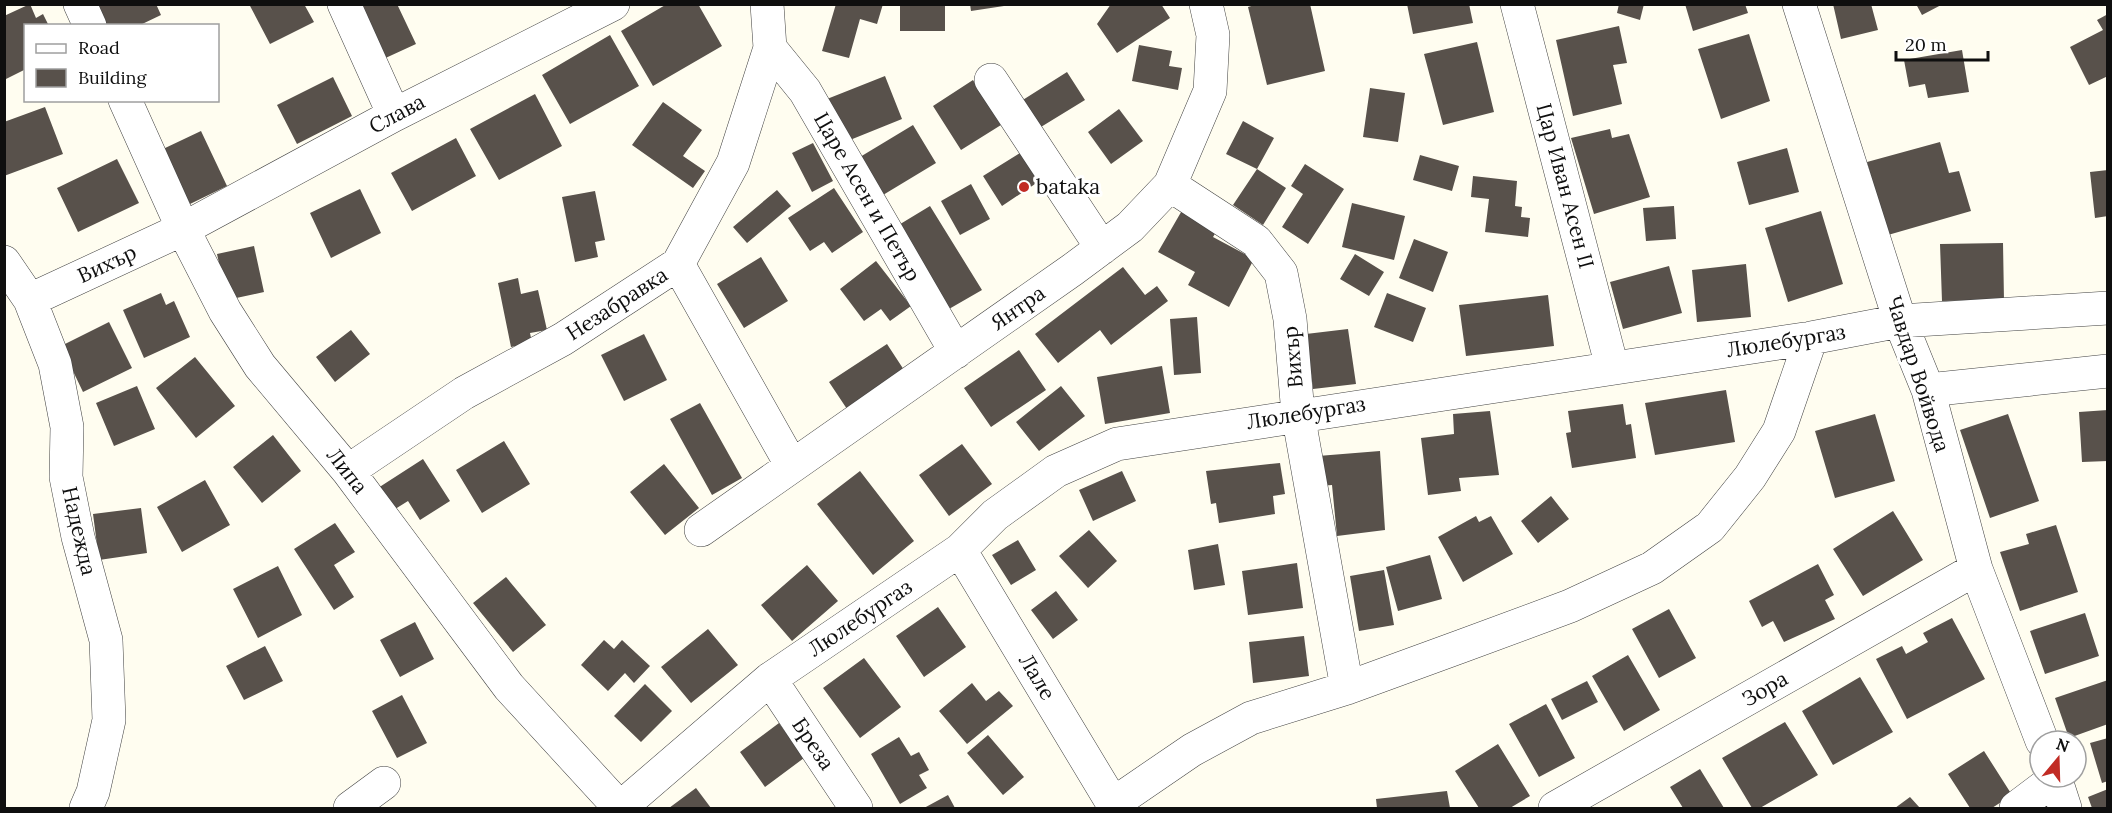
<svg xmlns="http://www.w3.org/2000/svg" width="2112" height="813" font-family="Lora,serif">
	<rect width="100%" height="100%" fill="#fffdf0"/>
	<path fill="#58514b" d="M30,4L36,18L43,14L49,26H26V69L4,80V16Z
		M87,4H156L161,15L138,26H98Z
		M249,4H304L314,22L270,44Z
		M367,4H397L416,44L379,61L355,10Z
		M667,4H698L722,46L653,86L621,31Z
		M836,4H883L877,24L860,19L849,58L822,51Z
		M900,4H945V31H900Z
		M970,4H1004V6L971,11Z
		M1111,4H1161L1170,18L1117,53L1097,24Z
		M1258,4H1310L1325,71L1267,85L1248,7Z
		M1407,4H1469L1473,23L1413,34Z
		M1619,4H1644L1640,20L1617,13Z
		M1685,4H1745L1748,13L1693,31Z
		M1833,4H1871L1878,30L1841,39Z
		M1916,4H1943L1922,15Z
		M2108,14V76L2089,85L2070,47L2103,30L2097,20Z
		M1619,26L1627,63L1613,65L1622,104L1573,116L1556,40Z
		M1749,34L1770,101L1721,119L1698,49Z
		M610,35L639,86L570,124L542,75Z
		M1477,42L1494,112L1443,125L1424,54Z
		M1139,45L1172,51L1169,66L1182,68L1178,90L1132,81Z
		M1962,50L1969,92L1928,98L1925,84L1909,87L1904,60Z
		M1067,72L1085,100L1036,130L1018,103Z
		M885,76L902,119L845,142L827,99Z
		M333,77L352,116L297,144L277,105Z
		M973,80L1001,125L961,150L933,106Z
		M1370,88L1405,93L1398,142L1363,137Z
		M535,94L562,146L499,180L470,129Z
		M663,102L702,130L683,156L705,171L693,188L632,145Z
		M45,107L63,154L4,176V122Z
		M1119,109L1143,141L1111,164L1088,132Z
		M1243,121L1274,138L1257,169L1226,154Z
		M913,125L936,163L883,195L860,157Z
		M1610,129L1612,138L1629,134L1650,197L1594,214L1571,138Z
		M201,131L227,186L190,204L163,149Z
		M456,138L476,176L412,211L391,173Z
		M1940,142L1949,173L1959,171L1971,211L1888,235L1867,162Z
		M813,143L833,181L812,192L792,153Z
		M1787,148L1799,192L1749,205L1737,162Z
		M1023,151L1041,180L1002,206L983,176Z
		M1420,155L1459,166L1452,191L1413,180Z
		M117,159L139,203L78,232L57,188Z
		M1305,164L1344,189L1308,244L1282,227L1303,194L1291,186Z
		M1257,169L1286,188L1263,225L1233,205Z
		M2108,170V216L2095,218L2090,172Z
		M1473,176L1517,181L1515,206L1522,207L1521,217L1530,218L1528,237L1485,232L1489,199L1471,197Z
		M971,184L990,219L960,235L941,201Z
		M834,188L863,232L832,253L824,242L810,251L788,218Z
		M360,189L381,233L331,258L310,213Z
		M777,190L791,206L747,243L733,227Z
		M595,191L605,240L595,242L598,257L575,262L562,197Z
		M1352,203L1405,216L1394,260L1342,247Z
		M930,206L982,290L949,309L897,226Z
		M1674,206L1676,239L1646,241L1643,208Z
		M1184,207L1219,227L1213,237L1254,259L1229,307L1188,285L1195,272L1158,252Z
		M1821,211L1843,284L1788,302L1765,228Z
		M1414,239L1448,252L1433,292L1399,278Z
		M2003,243L2004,300L1942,301L1940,244Z
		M254,246L264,292L227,300L217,254Z
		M1355,254L1384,272L1369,296L1340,279Z
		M761,257L788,301L744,328L717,284Z
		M876,261L911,306L890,321L881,309L864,321L840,289Z
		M1746,264L1751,317L1697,322L1692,270Z
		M1669,266L1682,313L1623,329L1610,282Z
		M1123,267L1145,295L1157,286L1168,301L1111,345L1100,330L1058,363L1035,334Z
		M518,278L521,294L538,290L547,330L530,333L532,343L511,347L498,283Z
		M161,293L166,305L174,301L190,337L144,358L123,310Z
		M1387,293L1426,308L1413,342L1374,327Z
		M1548,295L1554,346L1466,356L1459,305Z
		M1197,317L1201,373L1174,375L1170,319Z
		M109,322L132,368L83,392L61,346Z
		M1348,329L1356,384L1313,389L1306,334Z
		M351,330L370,354L335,382L316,357Z
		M644,334L667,380L624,401L601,355Z
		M887,344L904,370L847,409L829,382Z
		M1019,350L1046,390L991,427L964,388Z
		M195,357L235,406L196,438L156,388Z
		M1162,366L1170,413L1105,424L1097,377Z
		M137,386L155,429L114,446L96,403Z
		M1061,386L1085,416L1039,451L1016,422Z
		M1726,390L1735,442L1655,455L1645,403Z
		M700,403L742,478L712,495L670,419Z
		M1623,404L1626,425L1631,424L1636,458L1572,468L1566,433L1571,432L1568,411Z
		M2108,410V461L2082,462L2079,412Z
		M1490,411L1499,475L1459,478L1461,491L1428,495L1421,438L1454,434L1453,414Z
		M1875,414L1895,481L1835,498L1815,431Z
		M2008,414L2039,501L1990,518L1960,430Z
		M273,435L301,471L262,503L233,467Z
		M504,441L530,484L482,513L456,470Z
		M962,444L992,484L949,516L919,475Z
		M1380,451L1385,530L1337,536L1332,485L1320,486L1318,456Z
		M423,459L450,501L420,520L408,501L392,511L378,488Z
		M1280,463L1285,494L1273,496L1275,514L1219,523L1216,503L1211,504L1206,471Z
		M664,464L699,508L665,535L630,492Z
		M860,471L914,541L873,575L817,504Z
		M1122,471L1136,501L1093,521L1079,490Z
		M205,480L230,525L182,552L157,507Z
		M1551,496L1569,519L1538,543L1521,521Z
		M141,508L147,553L99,560L93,514Z
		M1893,511L1923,560L1863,596L1833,549Z
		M1476,516L1479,522L1491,516L1513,554L1463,582L1438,537Z
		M335,523L355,552L334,565L354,597L334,610L294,549Z
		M2056,525L2078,592L2020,611L2000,552L2029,544L2026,534Z
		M1089,530L1117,561L1088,588L1059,556Z
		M1018,540L1036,570L1011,585L992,555Z
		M1218,544L1225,585L1194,590L1188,550Z
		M1430,555L1442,599L1398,611L1386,567Z
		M1297,563L1303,608L1248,615L1242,571Z
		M1818,564L1834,595L1825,600L1835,619L1784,642L1773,621L1762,627L1749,601Z
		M807,565L838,601L792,641L761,605Z
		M278,566L302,615L258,638L233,589Z
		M1384,570L1394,625L1359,631L1350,576Z
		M506,577L546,625L513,652L473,603Z
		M1056,591L1078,620L1053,639L1031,610Z
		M938,607L966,647L924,677L896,636Z
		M1669,609L1696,658L1659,678L1632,629Z
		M2085,613L2099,656L2045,674L2030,631Z
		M1952,618L1985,679L1907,719L1876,659L1902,646L1906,654L1928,642L1923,633Z
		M415,622L434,659L400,677L380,640Z
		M708,629L738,665L691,703L661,667Z
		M1304,636L1309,676L1253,683L1249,642Z
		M604,640L614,649L622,640L650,666L634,683L625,673L608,691L581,665Z
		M265,646L283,681L244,700L226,666Z
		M1628,655L1660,710L1624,731L1592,676Z
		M864,658L901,707L860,738L823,688Z
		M1860,677L1893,732L1833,765L1802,711Z
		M2108,680V724L2069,738L2055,698Z
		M1587,681L1598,702L1562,720L1551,699Z
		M972,683L986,701L999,691L1013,706L967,744L939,711Z
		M645,684L672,711L641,742L614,716Z
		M402,695L427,743L397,758L372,711Z
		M1546,704L1575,758L1539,777L1509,724Z
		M1785,722L1818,775L1760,808H1752L1722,758Z
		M779,723L804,758L765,787L740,752Z
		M988,735L1024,777L1003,795L967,753Z
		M899,737L911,756L919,752L929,770L919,775L927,788L900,804L871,754Z
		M2108,738V781L2102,783L2090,743Z
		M1498,744L1530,796L1510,808H1479L1455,771Z
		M1984,751L2012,795L1992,808H1970L1948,774Z
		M1700,769L1724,808H1683L1670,787Z
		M696,788L711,808H669Z
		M2108,789V808H2092L2088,797Z
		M1447,791L1450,808H1377L1376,799Z
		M948,795L955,808H924Z
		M1910,797L1920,808H1895Z"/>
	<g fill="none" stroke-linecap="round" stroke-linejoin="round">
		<defs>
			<path id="minor" d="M80,4L90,26
				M344,4L394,115
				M1517,4L1612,367
				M1799,4L1900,321L1928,390L1976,569L2042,741
				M770,48L805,91L956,352
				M991,80L1102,248
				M125,100L183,229L225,311L260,366L348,471L509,687L620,808
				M1170,185L1256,241L1281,273L1290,319L1298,414L1347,688
				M4,262L30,300L55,364L67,427L66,477L78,537L106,640L109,720L93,792L86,808
				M678,264L792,466
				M30,300L183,229L394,115L613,4
				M1928,390L2108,371
				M348,471L464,393L563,339L678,264L733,163L770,48L767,4
				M701,530L1072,270L1130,227L1170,185L1210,91L1213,35L1206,4
				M960,550L1113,804L1192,750L1251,718L1347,688L1462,646L1570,606L1652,568L1710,527L1750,477L1779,431L1811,338
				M770,679L856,808
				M2055,777L2065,808
				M350,808L384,783
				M620,808L770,679L960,550L995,515L1056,471L1117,444L1811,338L1900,321L2108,308
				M1555,808L1976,569
				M2016,808L2056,778"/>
		</defs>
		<use href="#minor" stroke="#424242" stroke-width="34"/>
		<use href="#minor" stroke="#fff" stroke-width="33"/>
	</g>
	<circle fill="#c12b24" stroke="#fff" stroke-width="2" cx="1024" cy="187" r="6"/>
	<g text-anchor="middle" stroke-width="6" stroke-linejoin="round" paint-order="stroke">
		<g font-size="21" fill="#0f0f0f" stroke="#fff">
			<text transform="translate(397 114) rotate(-28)" y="7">Слава</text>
			<text transform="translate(1565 186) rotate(75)" y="7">Цар Иван Асен II</text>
			<text transform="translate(867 197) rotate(60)" y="7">Царе Асен и Петър</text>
			<text transform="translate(107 264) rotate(-25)" y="7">Вихър</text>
			<text transform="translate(617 304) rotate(-33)" y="7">Незабравка</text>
			<text transform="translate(1018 308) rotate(-35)" y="7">Янтра</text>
			<text transform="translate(1786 341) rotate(-9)" y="7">Люлебургаз</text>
			<text transform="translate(1293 357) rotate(-95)" y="7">Вихър</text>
			<text transform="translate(1918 374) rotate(72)" y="7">Чавдар Войвода</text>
			<text transform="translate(1306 413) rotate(-9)" y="7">Люлебургаз</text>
			<text transform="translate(347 471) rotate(52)" y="7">Липа</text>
			<text transform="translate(79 531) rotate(77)" y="7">Надежда</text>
			<text transform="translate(860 618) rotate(-34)" y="7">Люлебургаз</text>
			<text transform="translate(1037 677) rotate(59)" y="7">Лале</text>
			<text transform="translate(1765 689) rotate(-30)" y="7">Зора</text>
			<text transform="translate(813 744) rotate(56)" y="7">Бреза</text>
		</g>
		<g font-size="21" fill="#0f0f0f" stroke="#fff" text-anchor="start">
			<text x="1036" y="194">bataka</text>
		</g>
	</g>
	<rect width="2112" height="813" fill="none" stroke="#0f0f0f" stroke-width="12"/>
	<rect x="24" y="24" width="195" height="78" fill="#ffffff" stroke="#9f9f9f" stroke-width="1.5"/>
	<rect x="36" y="44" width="30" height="9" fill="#ffffff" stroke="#9f9f9f" stroke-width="1.5"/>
	<text x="78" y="54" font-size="18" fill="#0f0f0f">Road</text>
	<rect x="36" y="69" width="30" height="18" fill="#58514b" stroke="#9f9f9f" stroke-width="1.5"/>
	<text x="78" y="84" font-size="18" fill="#0f0f0f">Building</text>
	<g transform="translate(2058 759) rotate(19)"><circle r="28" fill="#ffffff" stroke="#9f9f9f" stroke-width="1.5"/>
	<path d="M0-4.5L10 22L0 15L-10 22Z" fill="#c12b24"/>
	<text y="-9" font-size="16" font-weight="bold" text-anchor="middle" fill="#0f0f0f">N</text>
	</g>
	<path d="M1896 51v9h92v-9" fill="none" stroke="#0f0f0f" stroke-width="3"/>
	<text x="1905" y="51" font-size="18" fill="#0f0f0f" stroke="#ffffff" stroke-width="4.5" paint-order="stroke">20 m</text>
</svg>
